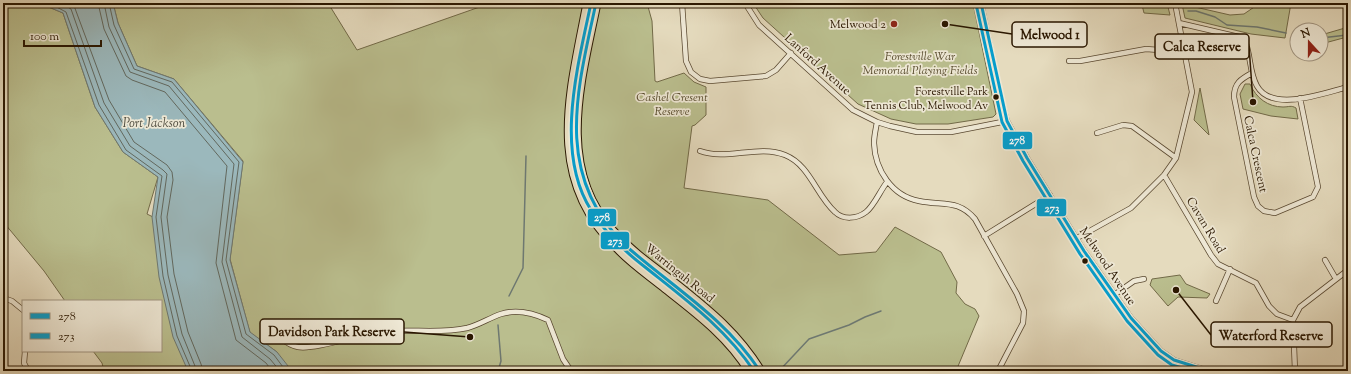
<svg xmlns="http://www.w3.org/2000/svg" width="1351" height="374" font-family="'Sorts Mill Goudy',serif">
	<rect width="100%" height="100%" fill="#e5dbbe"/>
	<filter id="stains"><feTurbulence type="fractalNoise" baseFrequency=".005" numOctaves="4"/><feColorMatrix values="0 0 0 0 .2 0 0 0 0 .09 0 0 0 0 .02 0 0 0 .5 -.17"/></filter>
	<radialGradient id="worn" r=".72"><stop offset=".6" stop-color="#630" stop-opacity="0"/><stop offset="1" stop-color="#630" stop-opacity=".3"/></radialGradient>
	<path fill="#babe8e" stroke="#726a48" d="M3,3H39L63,13L95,107L123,152L158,177L147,214L153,217L189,371H104L102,363L93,351H161V301H65L44,271L5,224L3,223Z
		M113,3H328L357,50L491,3H647L652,21L655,81L657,82L684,73L694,82L706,87V115L695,125L692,126L684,188L768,200L839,255L876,252L895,227L941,252L957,282L956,293L965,304L975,309L979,316L956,371H287L277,352L250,333L230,259L243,161L174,79L137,66L118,23Z
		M753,3H973L996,114L993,117L948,124H916L891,119L858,104L763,18Z
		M1127,3H1167L1170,15L1144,13L1142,5Z
		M1260,3H1291L1285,38L1251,34L1185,18L1182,4L1230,15L1244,14Z
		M1345,28L1347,37L1321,44V35Z
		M1245,84H1250C1256,98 1268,107 1283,107C1289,107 1291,105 1296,108L1298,119L1271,116L1243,109L1240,94Z
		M1200,88L1209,135L1194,120Z
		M1180,275L1186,284L1210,294L1207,298L1178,297L1168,306L1150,285L1152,279Z"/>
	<path fill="#9bb8bc" stroke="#6e7871" d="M39,3H113L118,23L137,66L174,79L243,162L230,260L250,332L277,352L292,371H188L173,337L159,277L152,217L158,177L123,152L95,107L63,13Z"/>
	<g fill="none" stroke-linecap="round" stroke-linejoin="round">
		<path stroke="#62685e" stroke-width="1" d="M49,3L66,12L99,105L126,150L162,176L156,217L163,276L177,336L192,371
			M61,3L71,9L104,103L130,146L163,170L167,174L161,217L168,275L182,334L197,371
			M73,3L109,100L134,142L167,165L172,172L173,180L167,217L174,274L188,332L201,364L203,371
			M98,3L104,29L126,76L132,80L165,92L227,166L216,263L236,340L266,363L272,371
			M104,3L109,27L130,72L169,86L234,164L222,262L242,337L270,359L280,371
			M109,3L114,25L134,69L172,82L239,162L226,260L246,334L274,355L286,371"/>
		<path stroke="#6e7871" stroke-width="1.5" d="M1188,11H1196L1215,17L1227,25L1257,27L1286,33
			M1294,36H1297
			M1321,38L1347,35
			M509,296L523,268L526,156
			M498,325L501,361L498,371
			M779,371L809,339L849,325L865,317L881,311"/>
		<defs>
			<path id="street" d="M682,3L686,61L691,72L700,79L710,81L766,76L776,70L791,53
				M745,3L759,25L853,110L877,122L890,126L917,132H951L1007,121
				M981,3L1001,99L1007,121L1027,158L1084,251L1131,318L1161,351L1174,360L1209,371
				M349,5L357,3
				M1179,23L1239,37L1245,41C1251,55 1249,72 1257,86C1272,113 1324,93 1348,87
				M1069,61H1080L1146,49L1185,52
				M1252,73C1241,79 1234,83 1234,97L1254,197L1258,206L1264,211L1275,213L1313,197L1318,187L1300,98
				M877,122C876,128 874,136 874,143C875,170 892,196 919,201C943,206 958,199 975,219L1017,294L1024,311L1023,323L998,371
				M1097,133L1123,125L1132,126L1176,158
				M700,151C727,161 758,144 785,155C810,165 816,195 835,212C843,220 857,219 866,212C874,206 880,191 887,182
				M1164,175L1211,255L1218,264L1256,283L1269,306L1277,314L1293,320
				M984,236L1050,195
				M1077,238L1131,208L1164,175L1176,158L1192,92L1175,3
				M1325,260L1336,279
				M1114,295L1134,281L1144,279
				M3,298L12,301L23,310
				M1216,301L1230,269
				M279,337C284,341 291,346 298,347C313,350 355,336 373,333C404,327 436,335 467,328C479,325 489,318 501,314C517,309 533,313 548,320L563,359L571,371
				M25,351L24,363L28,371
				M1295,371L1293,320L1300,307L1348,270"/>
			<path id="highway" d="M588,3C572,90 544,177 618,248C631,262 647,273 662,285C695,311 728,335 750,371
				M596,3C581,78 553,168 613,232C630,251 651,266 671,281C707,310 735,331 760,371"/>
		</defs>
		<use href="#street" stroke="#594830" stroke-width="6"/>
		<use href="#highway" stroke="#2a1701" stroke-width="11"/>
		<use href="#street" stroke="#eee8d5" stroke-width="4.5"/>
		<use href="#highway" stroke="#e5dbbe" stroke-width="9"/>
		<defs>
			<path id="bus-1" d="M596,3C577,91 553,175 626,246C674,288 724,317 760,371
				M981,3L1007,121L1027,158L1084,251L1131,318L1161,351L1174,360L1209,371"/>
			<path id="bus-2" d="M591,3C578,65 554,152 591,210C605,233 624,251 645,267C685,299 725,328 754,371
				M976,4L1002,122L1023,161L1080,254L1127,321L1158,355L1172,365L1192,371"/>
		</defs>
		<use href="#bus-1" stroke="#eee8d5" stroke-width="6"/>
		<use href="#bus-2" stroke="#eee8d5" stroke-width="6"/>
		<use href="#bus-1" stroke="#069dcb" stroke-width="3"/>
		<use href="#bus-2" stroke="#069dcb" stroke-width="3"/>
	</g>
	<circle fill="#8f2418" stroke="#eee8d5" stroke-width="1.5" cx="894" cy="24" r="4"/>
	<g fill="#2a1701" stroke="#eee8d5" stroke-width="1.5">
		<circle cx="996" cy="97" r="3.5"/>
		<circle cx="1085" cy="261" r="3.5"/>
	</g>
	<g text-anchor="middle" stroke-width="3.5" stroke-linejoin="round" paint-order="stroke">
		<g font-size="11" fill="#2a1701" stroke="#eee8d5" text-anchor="end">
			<text x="988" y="95">Forestville Park<tspan x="988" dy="14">Tennis Club, Melwood Av</tspan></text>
		</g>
		<g font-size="12" fill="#2a1701" stroke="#eee8d5" text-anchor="end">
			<text x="886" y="28">Melwood 2</text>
		</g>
		<g font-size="12" font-style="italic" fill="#55492b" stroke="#eee8d5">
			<text x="920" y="60">Forestville War<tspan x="920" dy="14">Memorial Playing Fields</tspan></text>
			<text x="672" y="101">Cashel Cresent<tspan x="672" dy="14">Reserve</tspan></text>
		</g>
		<g font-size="12" fill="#2a1701" stroke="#eee8d5">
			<text transform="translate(818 64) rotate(42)" y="4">Lanford Avenue</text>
			<text transform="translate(1256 154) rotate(78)" y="4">Calca Crescent</text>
			<text transform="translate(1206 225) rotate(59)" y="4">Cavan Road</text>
			<text transform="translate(1108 266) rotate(56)" y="4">Melwood Avenue</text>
			<text transform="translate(680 273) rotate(39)" y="4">Warringah Road</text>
		</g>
		<g font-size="13" font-style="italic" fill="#524f42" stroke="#eee8d5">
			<text x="154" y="127">Port Jackson</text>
		</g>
	</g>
	<path fill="none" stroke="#2a1701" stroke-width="1.5" d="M945 24L1012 34M1253 102L1249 46M470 337L404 332M1176 290L1211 335"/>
	<g fill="#2a1701" stroke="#eee8d5" stroke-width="1.5">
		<circle cx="945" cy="24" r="4"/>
		<circle cx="1253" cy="102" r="4"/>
		<circle cx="470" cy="337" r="4"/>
		<circle cx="1176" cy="290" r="4"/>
	</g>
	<g fill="#eee8d5" stroke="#2a1701" stroke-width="1.5">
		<rect x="1012" y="22" width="75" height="25" rx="4"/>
		<rect x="1155" y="34" width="94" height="25" rx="4"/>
		<rect x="260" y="319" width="144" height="25" rx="4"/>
		<rect x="1211" y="322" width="121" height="25" rx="4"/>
	</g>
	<g font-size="13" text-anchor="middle" font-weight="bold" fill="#2a1701">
		<text x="1050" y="39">Melwood 1</text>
		<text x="1202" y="51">Calca Reserve</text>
		<text x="332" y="336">Davidson Park Reserve</text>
		<text x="1271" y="340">Waterford Reserve</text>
	</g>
	<g stroke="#eee8d5" stroke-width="1.5">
		<rect x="1002" y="131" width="31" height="19" rx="4" fill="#069dcb"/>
		<rect x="1036" y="198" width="31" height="19" rx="4" fill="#069dcb"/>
		<rect x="587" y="208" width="30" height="19" rx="4" fill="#069dcb"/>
		<rect x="600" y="231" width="30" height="19" rx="4" fill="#069dcb"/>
	</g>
	<g font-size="11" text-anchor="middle" font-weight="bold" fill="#fff">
		<text x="1017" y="144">278</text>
		<text x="1052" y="212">273</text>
		<text x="602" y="221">278</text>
		<text x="615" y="245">273</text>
	</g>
	<rect width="1351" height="374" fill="none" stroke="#e5dbbe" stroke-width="16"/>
	<rect x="4" y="4" width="1343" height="366" fill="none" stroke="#2a1701" stroke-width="2"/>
	<rect x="8" y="8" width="1335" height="358" fill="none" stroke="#2a1701"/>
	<rect x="22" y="300" width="140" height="52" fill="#eee8d5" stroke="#a09480"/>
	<rect x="30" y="313" width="20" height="6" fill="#069dcb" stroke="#a09480"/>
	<text x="58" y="320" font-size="12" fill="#2a1701">278</text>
	<rect x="30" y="333" width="20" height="6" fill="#069dcb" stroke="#a09480"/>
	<text x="58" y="340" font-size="12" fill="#2a1701">273</text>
	<g transform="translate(1309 42) rotate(339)"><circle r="19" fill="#eee8d5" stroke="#a09480"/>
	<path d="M0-3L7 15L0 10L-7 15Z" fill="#8f2418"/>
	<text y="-6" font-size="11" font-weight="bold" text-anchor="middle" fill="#2a1701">N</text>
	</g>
	<path d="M24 40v6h77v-6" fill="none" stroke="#2a1701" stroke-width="2"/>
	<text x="30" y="40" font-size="12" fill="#2a1701" stroke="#eee8d5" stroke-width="3" paint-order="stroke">100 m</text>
	<rect width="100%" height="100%" filter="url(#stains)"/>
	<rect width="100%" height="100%" fill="url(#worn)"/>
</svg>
